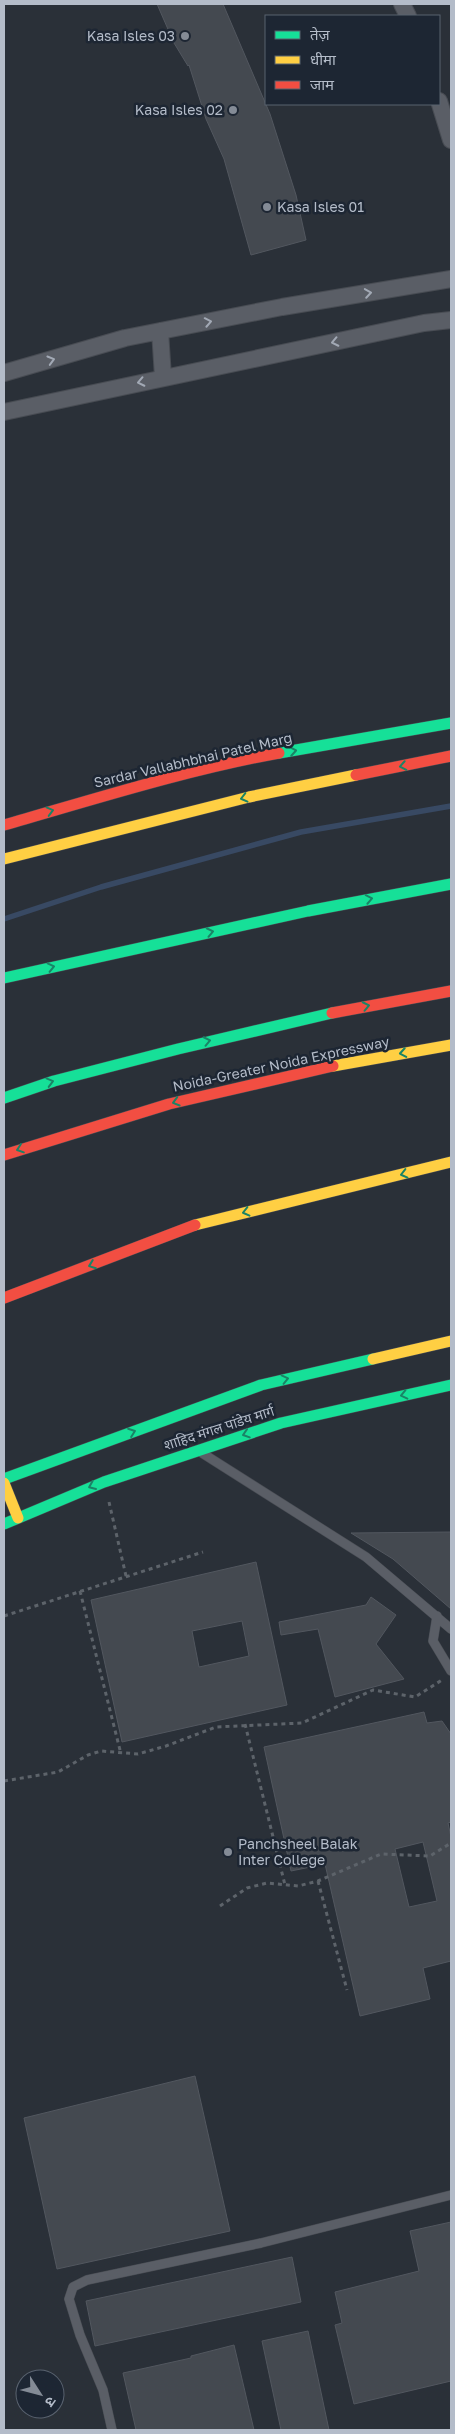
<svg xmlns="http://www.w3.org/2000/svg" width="455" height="2434" font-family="'Golos Text','Noto Sans Devanagari',sans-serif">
	<rect width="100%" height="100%" fill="#2a3038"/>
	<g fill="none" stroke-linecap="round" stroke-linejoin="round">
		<path stroke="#384963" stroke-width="5.5" d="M4,919L101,887L301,832L451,806"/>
	</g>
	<path fill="#444950" stroke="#52575f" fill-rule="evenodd" d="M157,4H223L270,114L296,195L306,240L251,255L224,159L206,119L189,65L188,66L174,43Z
		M451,1532V1609L393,1559L351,1533Z
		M256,1562L287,1705L122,1742L91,1600ZM242,1621L249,1656L199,1667L192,1631Z
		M371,1597L396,1615L376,1644L404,1679L335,1697L318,1629L281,1635L279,1622L366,1605Z
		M424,1712L427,1723L442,1721L451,1734V1822L448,1823L451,1837V1961L423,1968L430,1999L360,2016L325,1864L291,1871L264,1747ZM423,1842L437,1901L409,1907L395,1849Z
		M195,2076L230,2231L57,2269L24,2118Z
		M451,2222V2381L354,2404L335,2325L342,2323L335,2292L419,2271L410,2231Z
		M292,2257L301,2302L95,2346L86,2301Z
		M308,2331L329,2430H281L262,2341Z
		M234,2345L254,2430H136L123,2373L191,2358V2356Z"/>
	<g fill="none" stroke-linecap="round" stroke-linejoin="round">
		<defs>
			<path id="lane" d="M202,1453L366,1557L451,1629
				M437,1616L433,1641L451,1671
				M112,2430L103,2390L80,2335L69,2299L73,2287L87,2280L261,2243L451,2195"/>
			<path id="street" d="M402,4L408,16
				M439,101L451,140
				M160,331L163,377
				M4,373L125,338L282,307L451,279
				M4,412L424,323L451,320"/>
			<path id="fast" d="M279,753L451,723
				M4,978L308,911L451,884
				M4,1098L54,1081L178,1049L332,1013
				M4,1479L261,1385L373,1359
				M4,1524L104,1482L281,1423L451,1385"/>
			<path id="slow" d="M4,859L249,797L356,775
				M333,1066L451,1045
				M195,1225L451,1162
				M373,1359L451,1341
				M4,1483L18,1518"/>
			<path id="jam" d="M356,775L451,756
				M4,825C95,799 186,770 279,753
				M332,1013L451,991
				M4,1155L169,1104L333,1066
				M4,1298L195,1225"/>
		</defs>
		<use href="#lane" stroke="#484c53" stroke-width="10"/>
		<use href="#street" stroke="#484c53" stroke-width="18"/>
		<use href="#fast" stroke="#484c53" stroke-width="12"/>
		<use href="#slow" stroke="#484c53" stroke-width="12"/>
		<use href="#jam" stroke="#484c53" stroke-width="12"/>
		<path stroke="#5d636a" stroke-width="3" stroke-dasharray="4 4" stroke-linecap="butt" d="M109,1502L126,1576
			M80,1591L121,1754
			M4,1616L203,1552
			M245,1724L285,1885
			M4,1781L58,1772L88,1755L101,1751L138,1754L166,1746L216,1727L302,1723L373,1690L415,1697L442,1680
			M318,1881L347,1990
			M220,1906L247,1888L267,1883L298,1886L318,1881L381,1854L430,1856L451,1843"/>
		<use href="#lane" stroke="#5a5e66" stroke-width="9"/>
		<use href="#street" stroke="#5a5e66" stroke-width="16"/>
		<use href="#fast" stroke="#16e098" stroke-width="11"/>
		<use href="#slow" stroke="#ffcf43" stroke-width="11"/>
		<use href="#jam" stroke="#f24e42" stroke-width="11"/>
	</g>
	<defs><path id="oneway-chevron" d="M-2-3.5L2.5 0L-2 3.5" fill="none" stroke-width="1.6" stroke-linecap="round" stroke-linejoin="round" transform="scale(1.25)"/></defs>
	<g stroke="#a2a9b5">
		<use href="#oneway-chevron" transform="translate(368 293) rotate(-9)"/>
		<use href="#oneway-chevron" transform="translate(208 322) rotate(-11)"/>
		<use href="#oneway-chevron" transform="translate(335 342) rotate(168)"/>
		<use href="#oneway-chevron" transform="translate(51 360) rotate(-16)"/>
		<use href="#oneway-chevron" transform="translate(141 382) rotate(168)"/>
	</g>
	<g stroke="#1a8366">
		<use href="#oneway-chevron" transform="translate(293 751) rotate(-10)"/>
		<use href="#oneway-chevron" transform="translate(403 766) rotate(169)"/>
		<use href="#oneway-chevron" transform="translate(244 798) rotate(166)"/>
		<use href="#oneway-chevron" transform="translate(50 811) rotate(-15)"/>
		<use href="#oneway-chevron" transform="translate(369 899) rotate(-11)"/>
		<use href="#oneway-chevron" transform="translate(210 932) rotate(-12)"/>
		<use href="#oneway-chevron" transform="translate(51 967) rotate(-13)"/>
		<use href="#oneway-chevron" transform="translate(366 1006) rotate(-12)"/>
		<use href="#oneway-chevron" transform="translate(207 1041) rotate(-12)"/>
		<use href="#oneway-chevron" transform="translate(403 1053) rotate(170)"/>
		<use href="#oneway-chevron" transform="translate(50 1082) rotate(-15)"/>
		<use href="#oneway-chevron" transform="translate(176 1102) rotate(164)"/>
		<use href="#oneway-chevron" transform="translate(20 1149) rotate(161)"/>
		<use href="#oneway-chevron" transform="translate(404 1174) rotate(166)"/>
		<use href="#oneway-chevron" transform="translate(246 1212) rotate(166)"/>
		<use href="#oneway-chevron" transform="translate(92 1265) rotate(159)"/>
		<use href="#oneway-chevron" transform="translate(285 1379) rotate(-13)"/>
		<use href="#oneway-chevron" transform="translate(404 1395) rotate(167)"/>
		<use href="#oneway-chevron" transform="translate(132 1432) rotate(-20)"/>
		<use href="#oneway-chevron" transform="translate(246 1434) rotate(162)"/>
		<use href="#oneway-chevron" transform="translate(92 1486) rotate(157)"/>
	</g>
	<g fill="#848b96" stroke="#1d2633" stroke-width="2">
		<circle cx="185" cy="36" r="5"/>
		<circle cx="233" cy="110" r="5"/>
		<circle cx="267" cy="207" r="5"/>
		<circle cx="228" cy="1852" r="5"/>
	</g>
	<g text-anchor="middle" stroke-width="5" stroke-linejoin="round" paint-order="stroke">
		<g font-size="14" fill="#b4bcc9" stroke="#1d2633" text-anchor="end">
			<text x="175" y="41">Kasa Isles 03</text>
			<text x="223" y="115">Kasa Isles 02</text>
			<text x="277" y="212" text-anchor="start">Kasa Isles 01</text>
			<text x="238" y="1849" text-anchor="start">Panchsheel Balak<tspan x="238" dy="16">Inter College</tspan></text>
		</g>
		<g font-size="14" fill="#b4bcc9" stroke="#1d2633">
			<text transform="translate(193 760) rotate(-13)" y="5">Sardar Vallabhbhai Patel Marg</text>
			<text transform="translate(281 1064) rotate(-12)" y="5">Noida-Greater Noida Expressway</text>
			<text transform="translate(219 1428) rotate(-18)" y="5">शाहिद मंगल पांडेय मार्ग</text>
		</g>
	</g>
	<rect width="455" height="2434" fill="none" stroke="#b4bcc9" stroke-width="10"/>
	<rect x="265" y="15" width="175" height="90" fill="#1d2633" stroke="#59626f"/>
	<rect x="275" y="31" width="25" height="8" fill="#16e098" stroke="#59626f"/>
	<text x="310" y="40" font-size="15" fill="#b4bcc9">तेज़</text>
	<rect x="275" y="56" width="25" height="8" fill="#ffcf43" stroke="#59626f"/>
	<text x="310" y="65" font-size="15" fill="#b4bcc9">धीमा</text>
	<rect x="275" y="81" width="25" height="8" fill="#f24e42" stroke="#59626f"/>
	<text x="310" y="90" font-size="15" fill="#b4bcc9">जाम</text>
	<g transform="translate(40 2394) rotate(126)"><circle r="24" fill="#1d2633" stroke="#59626f"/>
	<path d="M0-4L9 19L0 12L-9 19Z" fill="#848b96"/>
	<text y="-8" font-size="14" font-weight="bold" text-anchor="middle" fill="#b4bcc9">उ</text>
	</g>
</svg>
